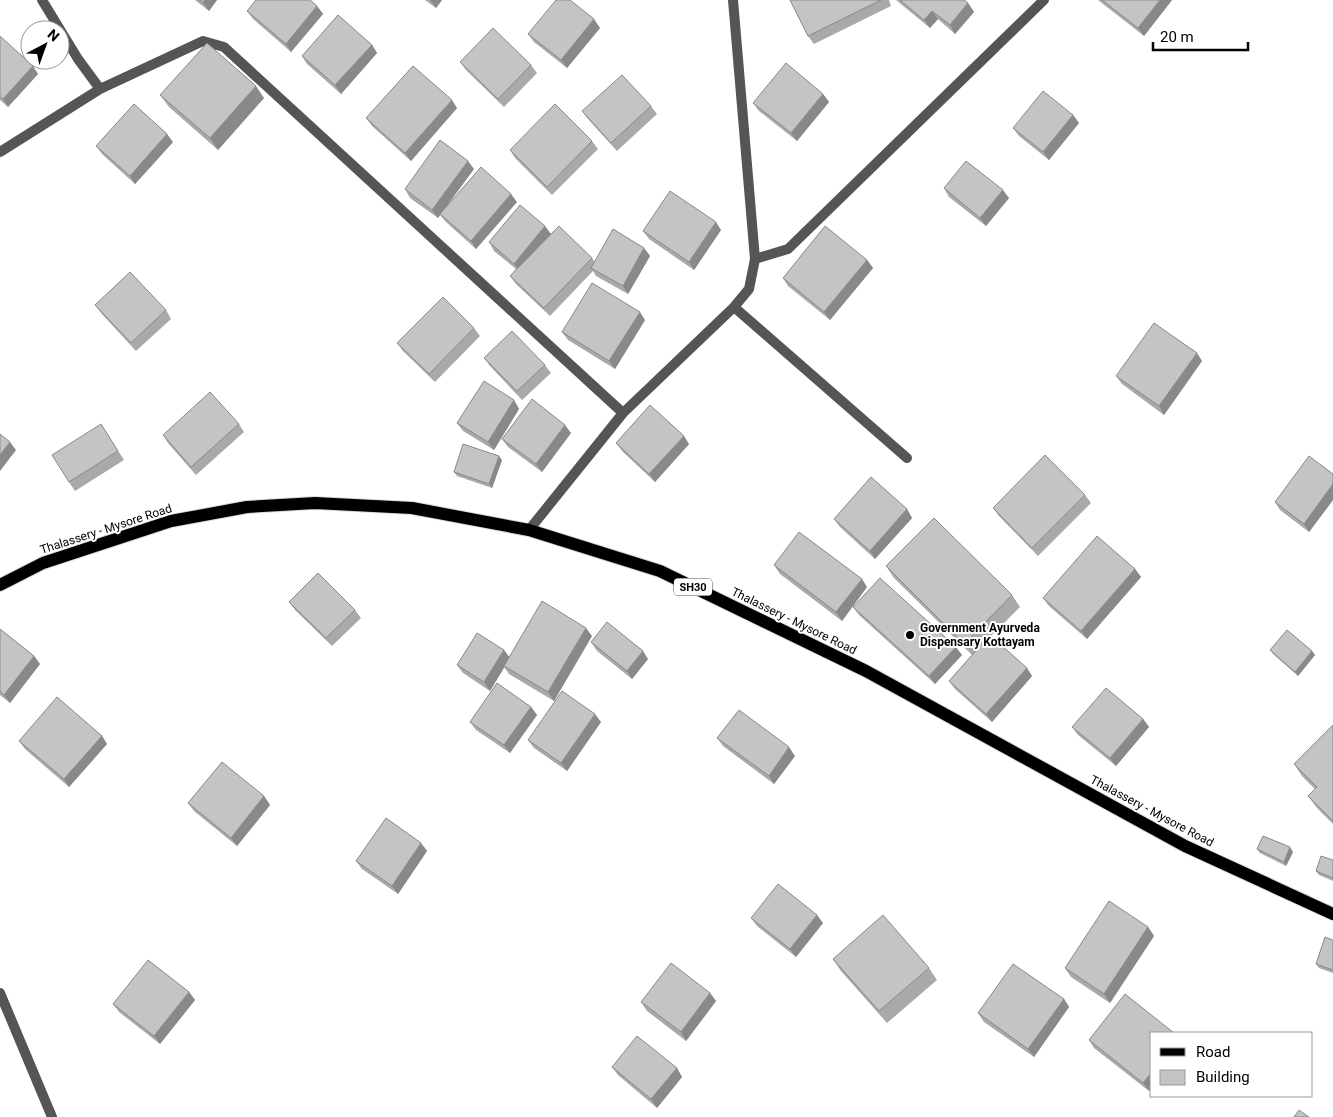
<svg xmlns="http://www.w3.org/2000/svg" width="1333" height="1117" font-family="Roboto,sans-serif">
	<rect width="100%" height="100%" fill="#fff"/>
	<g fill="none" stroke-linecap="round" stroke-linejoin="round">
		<defs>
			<path id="primary" d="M0,585L43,563L171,521L247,507L315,503L412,508L529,530L660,571L866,671L1185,846L1333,914"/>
		</defs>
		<use href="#primary" stroke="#dbdbdb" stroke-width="14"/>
		<path stroke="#555" stroke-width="10" d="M42,0L78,59L100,89
			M0,152L100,89L203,41L224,47L623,413
			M755,259L788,249L1044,0
			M734,307L907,458
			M529,530L623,413L734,307L749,289L755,259L733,0
			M0,993L52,1117"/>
		<use href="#primary" stroke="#000" stroke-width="12"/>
	</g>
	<path fill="#a9a9a9" d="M195,0H217L209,11Z
		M425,0H442L436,8Z
		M790,0H889L891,6L814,44L808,36Z
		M896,0H964L968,3L974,12L955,34L938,19L930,28Z
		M1098,0H1172L1144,36Z
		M317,6L323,14L291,52L253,19L247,11Z
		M600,28L567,68L534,42L528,34Z
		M0,36L38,74L8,107L0,100Z
		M372,45L377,53L341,94L307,64L302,56Z
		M460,62L531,65L537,73L504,107L466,70Z
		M823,94L829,102L797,141L759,111L753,103Z
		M160,95L264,98L218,150L169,107Z
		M651,106L657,114L617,151L588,119L582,111Z
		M457,108L411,161L372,126L366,118Z
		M1073,115L1079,123L1049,160L1019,136L1013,128Z
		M592,141L598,149L552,195L515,158L510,150Z
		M173,142L135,184L102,154L96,146Z
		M474,169L448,204L517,202L476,249L446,222L440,215L438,218L410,198L405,189Z
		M944,188L1009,198L986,226L949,197Z
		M721,230L694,270L649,239L643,231Z
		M550,234L592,258L594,261L644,248L650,256L628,294L596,276L593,271L550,316L516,284L510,276L516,269L494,251L489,242Z
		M867,260L873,268L830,320L788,286L783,278Z
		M95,305L166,310L171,319L136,351L101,313Z
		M645,320L615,369L568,340L562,332Z
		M474,328L480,336L435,382L403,351L397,343Z
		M484,358L545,365L551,373L522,400L490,366Z
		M1202,361L1164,415L1122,384L1116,376Z
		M514,400L519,409L494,450L463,431L457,423Z
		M101,424L124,460L75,491L69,482Z
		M239,424L244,432L196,475L168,443L163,435Z
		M571,433L542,472L508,447L502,439Z
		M616,443L689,444L655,482L622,451Z
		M502,460L492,488L457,476L454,472Z
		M1333,474V500L1309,532L1280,510L1275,502Z
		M1085,495L1091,503L1038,556L999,516L993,508Z
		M907,509L912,518L875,559L840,527L834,519Z
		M774,565L867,587L842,621L780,574Z
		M886,566L1012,595L1020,607L991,636L1032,676L992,722L955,689L949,681L972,655L894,578Z
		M1135,569L1141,577L1087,639L1049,606L1043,598Z
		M289,602L355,610L361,618L332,646L295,610Z
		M853,607L962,655L935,684L859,615Z
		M0,629L34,656L40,664L10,703L0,695Z
		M592,636L554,701L509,674L504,667L490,691L463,673L457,665L504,650L509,657Z
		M591,642L648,659L632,679L597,651Z
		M1270,650L1312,651L1315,655L1298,676L1273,654Z
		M531,707L537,715L510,753L476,730L470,722Z
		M1143,719L1149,727L1116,766L1078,735L1072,727Z
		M601,722L567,771L534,748L528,740Z
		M1333,725V824L1317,808L1308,796L1315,789L1302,776L1294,764Z
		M102,736L107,744L69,787L25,749L19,741Z
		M717,738L795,756L774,784L723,746Z
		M264,796L270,805L237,846L194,811L188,803Z
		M421,843L427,851L398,894L362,869L356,861Z
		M1257,849L1293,852L1286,866L1260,853Z
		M1333,860V881L1319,875L1316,871Z
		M751,918L823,923L796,957L757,926Z
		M1148,927L1154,936L1110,1003L1071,977L1065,968Z
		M1333,940V973L1319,968L1316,964Z
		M833,959L929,968L937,980L887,1023L841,971Z
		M189,992L195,1000L160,1044L119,1012L113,1004Z
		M710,993L716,1001L686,1041L647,1011L641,1002Z
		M1064,999L1069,1007L1034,1057L984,1022L978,1013Z
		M1174,1033L1149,1091L1094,1048L1089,1040Z
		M612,1067L677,1068L682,1077L657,1108L618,1075Z"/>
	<path fill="#898989" d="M205,0H217L209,11L203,3Z
		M430,0H442L436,8Z
		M1160,0H1172L1144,36L1138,28Z
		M968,3L974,12L955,34L950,25Z
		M317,6L323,14L291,52L286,44Z
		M932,11L938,19L930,28L924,20Z
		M594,19L600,28L567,68L561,60Z
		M372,45L377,53L341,94L335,85Z
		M33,66L38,74L8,107L3,99Z
		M256,86L264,98L218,150L210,138Z
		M823,94L829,102L797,141L791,133Z
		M452,100L457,108L411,161L405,153Z
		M1073,115L1079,123L1049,160L1043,152Z
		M167,134L173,142L135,184L130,176Z
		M468,161L474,169L438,218L432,210Z
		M1003,190L1009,198L986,226L980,218Z
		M511,194L517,202L476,249L471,241Z
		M716,222L721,230L694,270L689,262Z
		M545,226L551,234L520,272L514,264Z
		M644,248L650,256L628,294L623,286Z
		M867,260L873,268L830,320L824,312Z
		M640,312L645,320L615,369L609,361Z
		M1197,353L1202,361L1164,415L1159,406Z
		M514,400L519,409L494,450L488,442Z
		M565,425L571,433L542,472L536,464Z
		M684,436L689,444L655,482L649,474Z
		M10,442L16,450L0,471V455Z
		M499,456L502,460L492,488L489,484Z
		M1333,484V500L1309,532L1304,524Z
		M907,509L912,518L875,559L870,551Z
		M1135,569L1141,577L1087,639L1081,631Z
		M862,579L867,587L842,621L836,612Z
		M586,628L592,636L554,701L548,692Z
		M956,647L962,655L935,684L929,676Z
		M504,650L510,658L490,691L484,682Z
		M643,651L648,659L632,679L627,671Z
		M1312,651L1315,655L1298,676L1295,672Z
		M34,656L40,664L10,703L4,695Z
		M1027,668L1032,676L992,722L986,714Z
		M531,707L537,715L510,753L504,745Z
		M595,714L601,722L567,771L561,763Z
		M1143,719L1149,727L1116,766L1110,758Z
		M102,736L107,744L69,787L64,779Z
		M789,747L795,756L774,784L769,776Z
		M264,796L270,805L237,846L231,838Z
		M421,843L427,851L398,894L392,886Z
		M1290,847L1293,852L1286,866L1284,862Z
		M817,915L823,923L796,957L790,949Z
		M1148,927L1154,936L1110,1003L1104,994Z
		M189,992L195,1000L160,1044L154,1036Z
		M710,993L716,1001L686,1041L681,1032Z
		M1064,999L1069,1007L1034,1057L1028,1049Z
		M677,1068L682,1077L657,1108L651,1099Z
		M1152,1072V1087L1149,1091L1143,1083Z"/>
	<path fill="#c4c4c4" stroke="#898989" d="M199,0H205L203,3Z
		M256,0H310L317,6L286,44L247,11Z
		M556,0H570L594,19L561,60L528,34Z
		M790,0H881L808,36Z
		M900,0H964L968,3L950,25L932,11L924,20Z
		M1102,0H1160L1138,28Z
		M338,15L372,45L335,85L302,56Z
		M493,28L531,65L498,99L460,62Z
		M0,36L33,66L3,99L0,97Z
		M207,43L256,86L210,138L160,95Z
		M786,63L823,94L791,133L753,103Z
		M413,66L452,100L405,153L366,118Z
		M622,75L651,106L611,143L582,111Z
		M1043,91L1073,115L1043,152L1013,128Z
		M134,104L167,134L130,176L96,146Z
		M555,104L592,141L547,187L510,150Z
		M440,140L468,161L432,210L405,189Z
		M966,161L1003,190L980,218L944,188Z
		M481,167L511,194L471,241L440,214Z
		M670,191L716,222L689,262L643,231Z
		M520,205L545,226L514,264L489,242Z
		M559,226L592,258L544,308L510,276Z
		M825,226L867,260L824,312L783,278Z
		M613,229L644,248L623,286L591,268Z
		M130,272L166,310L131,343L95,305Z
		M592,283L640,312L609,361L562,332Z
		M443,297L474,328L429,374L397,343Z
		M1154,323L1197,353L1159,406L1116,376Z
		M512,331L545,365L517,391L484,358Z
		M484,381L514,400L488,442L457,423Z
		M210,392L239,424L191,467L163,435Z
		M532,399L565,425L536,464L502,439Z
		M650,405L684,436L649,474L616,443Z
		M101,424L118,451L69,482L52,455Z
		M0,434L10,442L0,455Z
		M463,444L499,456L489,484L454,472Z
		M1045,455L1085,495L1032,548L993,508Z
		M1309,456L1333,474V484L1304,524L1275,502Z
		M871,477L907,509L870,551L834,519Z
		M934,518L1012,595L964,644L886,566Z
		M799,532L862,579L836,612L774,565Z
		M1097,536L1135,569L1081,631L1043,598Z
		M318,573L355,610L326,638L289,602Z
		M880,578L956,647L929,676L853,607Z
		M542,601L586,628L548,692L504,666Z
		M607,622L643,651L627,671L591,642Z
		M0,629L34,656L4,695L0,691Z
		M1287,630L1312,651L1295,672L1270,650Z
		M477,633L504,650L484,682L457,665Z
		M990,635L1027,668L986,714L949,681Z
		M497,683L531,707L504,745L470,722Z
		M1106,688L1143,719L1110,758L1072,727Z
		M562,691L595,714L561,763L528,740Z
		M57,697L102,736L64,779L19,741Z
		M739,710L789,747L769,776L717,738Z
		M1333,725V821L1308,796L1317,787L1294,764Z
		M222,762L264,796L231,838L188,803Z
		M386,818L421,843L392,886L356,861Z
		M1263,836L1290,847L1284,862L1257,849Z
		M1321,856L1333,860V878L1316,871Z
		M778,884L817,915L790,949L751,918Z
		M1109,901L1148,927L1104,994L1065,968Z
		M883,915L929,968L879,1011L833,959Z
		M1325,937L1333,940V970L1316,964Z
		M148,960L189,992L154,1036L113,1004Z
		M671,963L710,993L681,1032L641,1002Z
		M1013,964L1064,999L1028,1049L978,1013Z
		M1125,994L1174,1033H1152V1072L1143,1083L1089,1040Z
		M637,1036L677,1068L651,1099L612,1067Z
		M1299,1110L1309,1117H1294Z"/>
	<circle fill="#000" stroke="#fff" stroke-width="2" cx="910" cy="635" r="5"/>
	<g text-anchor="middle" stroke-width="4" stroke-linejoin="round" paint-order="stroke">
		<rect fill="#fff" stroke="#4c4c4c" stroke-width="1" x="674" y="578.5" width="38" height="17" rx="4"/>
		<g font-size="11" font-weight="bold" fill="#000">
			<text x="693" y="591">SH30</text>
		</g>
		<g font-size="12" fill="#000" stroke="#fff">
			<text transform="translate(106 529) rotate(-18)" y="4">Thalassery - Mysore Road</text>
			<text transform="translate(794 621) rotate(26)" y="4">Thalassery - Mysore Road</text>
			<text transform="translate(1152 811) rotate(28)" y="4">Thalassery - Mysore Road</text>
		</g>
		<g font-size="12" font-weight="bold" fill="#000" stroke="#fff" text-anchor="start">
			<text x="920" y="632">Government Ayurveda<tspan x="920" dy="14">Dispensary Kottayam</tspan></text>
		</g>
	</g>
	<rect x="1150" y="1032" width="162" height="65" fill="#ffffff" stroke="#999999"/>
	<rect x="1160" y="1048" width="25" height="8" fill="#000000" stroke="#999999"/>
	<text x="1196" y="1057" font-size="15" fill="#000000">Road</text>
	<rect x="1160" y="1070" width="25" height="15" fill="#c4c4c4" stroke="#999999"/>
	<text x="1196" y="1082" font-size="15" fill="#000000">Building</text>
	<g transform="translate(45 45) rotate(41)"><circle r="24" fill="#ffffff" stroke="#999999"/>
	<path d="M0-4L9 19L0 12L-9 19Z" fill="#000000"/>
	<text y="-8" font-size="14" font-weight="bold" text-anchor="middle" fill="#000000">N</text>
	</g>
	<path d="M1153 42v8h95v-8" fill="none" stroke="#000000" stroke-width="2.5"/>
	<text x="1160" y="42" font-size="15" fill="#000000" stroke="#ffffff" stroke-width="4" paint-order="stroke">20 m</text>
</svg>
